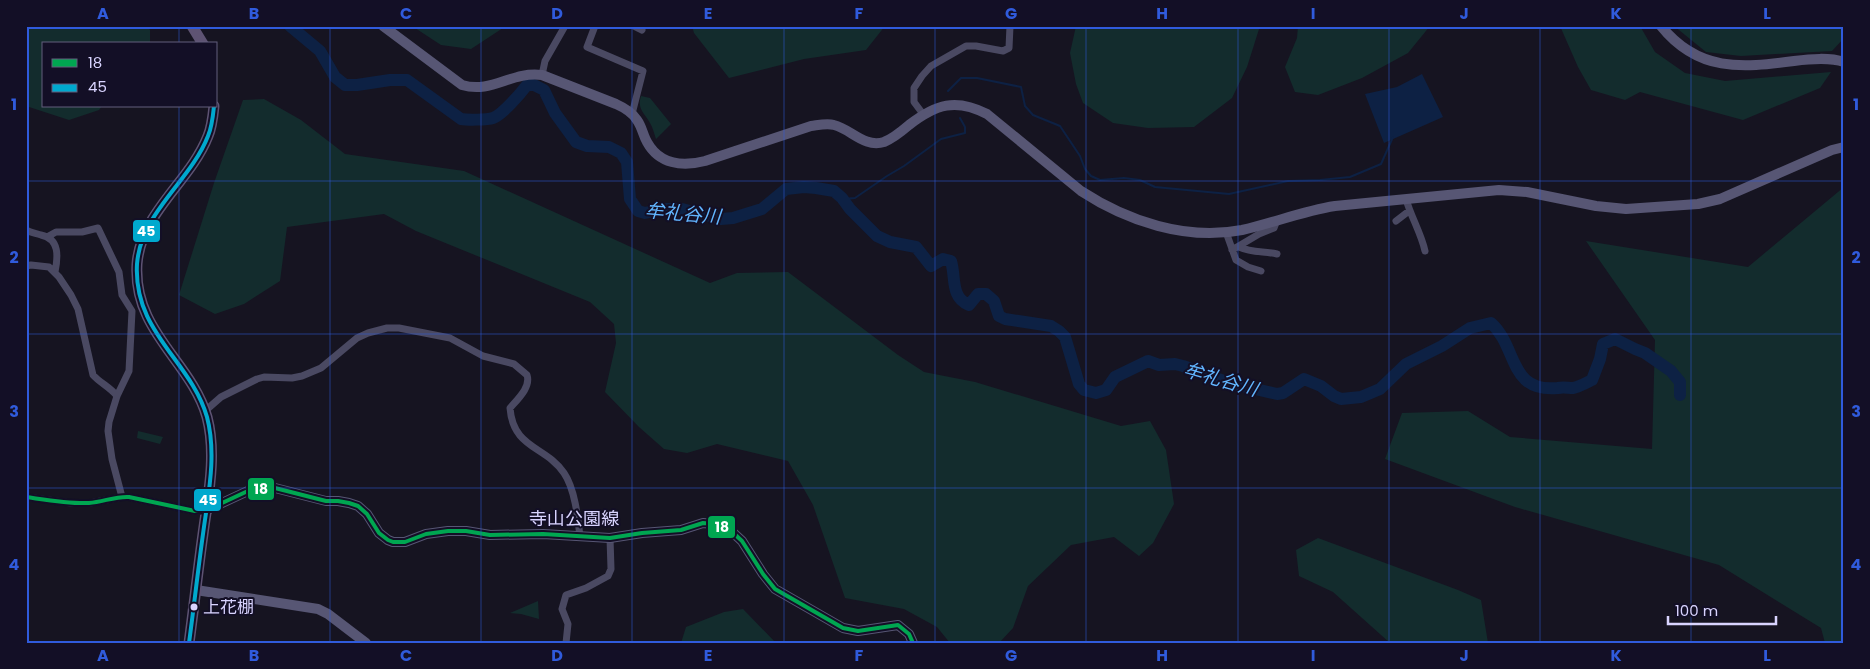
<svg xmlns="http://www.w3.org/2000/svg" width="1870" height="669" font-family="Poppins,'Noto Sans JP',sans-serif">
	<rect width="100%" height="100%" fill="#161421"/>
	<path fill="#132c2d" d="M26,26H147L150,30V44H44V106H102L99,110L69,120L26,106Z
		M412,26H506L471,49L441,45Z
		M692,26H885L866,50L804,59L729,78L694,33Z
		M1076,26H1260L1247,67L1232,98L1194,127L1148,128L1113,123L1083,103L1076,84L1070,53Z
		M1298,26H1430L1408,53L1362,78L1318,95L1295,92L1285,67L1297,38Z
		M1560,26H1640L1655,52L1685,73L1725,81L1831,72L1820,88L1743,120L1640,92L1625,100L1591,90L1578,67Z
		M1674,26H1844V38L1832,51L1741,56L1706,52Z
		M641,96L650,98L671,124L656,139C654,133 653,128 650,123C644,112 637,109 641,96Z
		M264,99L301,120L345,154L464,171L710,283L737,273L788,272L898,355L924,372L975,382L1121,426L1150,421L1166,450L1174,504L1153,543L1139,556L1114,537L1071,545L1028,586L1013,628L999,643H950L937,627L904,609L845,598L813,505L788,461L717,444L687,453L664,449L639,427L605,392L616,343L614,324L590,302L416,231L384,214L287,227L280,281L244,304L215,314L179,295L214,183L243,100Z
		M1844,187V643H1825L1821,628L1719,565L1515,507L1385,459L1402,413L1468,411L1510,437L1652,449L1655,340L1586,241L1748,267Z
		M138,431L163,437L160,444L137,438Z
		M1318,538L1458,590L1481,600L1488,643H1390L1333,592L1299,576L1296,550Z
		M538,601L539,619L521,614L510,613Z
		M743,609L776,643H681L686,627L724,612Z"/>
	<path fill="#0d2144" d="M1422,74L1443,117L1384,143L1365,94L1397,87Z"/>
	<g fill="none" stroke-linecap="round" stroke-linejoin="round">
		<path stroke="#0d2144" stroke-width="2" d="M948,91L961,78H977L1021,87L1025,106L1033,115L1060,126L1080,156L1085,169L1091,176L1100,180L1124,178L1140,180L1155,187L1229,194L1288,181L1320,180L1350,177L1381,164L1393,137
			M843,199L855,198L887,176L904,166L941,139L965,133V127L960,118"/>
		<path stroke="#0d2144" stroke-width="12" d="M290,26L320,51L335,77L345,85H357L390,80H407L461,119C467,120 487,120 493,118C502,115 521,93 527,85H534L544,90L555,113L576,142L587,146L609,147L621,153L627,162L630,199L638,211L645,213L662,209H682L721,219L733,218L762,209L786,189L804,187L816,188L834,191L842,198L850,209L877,236L890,242L916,247L931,266L943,259L951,261C956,277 950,297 969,305L978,294H986L994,301L999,316L1005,319L1051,326L1059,331L1065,337L1079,384L1084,390L1096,393L1106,390L1115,377L1148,361L1159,365L1175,364L1183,366L1229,383L1277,394L1283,393L1304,379L1321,386L1334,396L1341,399L1361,397L1380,389L1406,364L1442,346L1470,328L1491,323C1518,347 1508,393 1558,388C1563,387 1568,388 1573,388C1579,387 1586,383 1592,380L1600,359L1603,344L1615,339L1635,349L1645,353L1671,371L1680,382V395"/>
		<path stroke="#4a4962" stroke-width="7" d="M595,26L587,47L643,71L632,114
			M634,26L642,30
			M542,75L545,61L565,26
			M923,114L914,102V88L922,76L931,66L966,46H976L1003,51L1009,48L1010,26
			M1406,199C1411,217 1421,233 1425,251
			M1396,221L1409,211
			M26,230C31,233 35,233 41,235C60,239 58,257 55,272
			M1226,232L1236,260L1248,267L1261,271
			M47,237L56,232H82L98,228L119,272L122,295L132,311L129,371L117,396L109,422L108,431L112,459L122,497
			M1239,247C1252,253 1264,251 1277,254
			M1232,250L1259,234L1274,228L1277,220
			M26,266L31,265L49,267L59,277L71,295L78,309L93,375C100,383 110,387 117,396
			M205,411L221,397L257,379L264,377L292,378L302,376L321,368L357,338L368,333L387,328H399L450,338L483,356L514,364L527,375C531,387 518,399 510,408C513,449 546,446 564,473C575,489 578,519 580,537
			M26,497L71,503H90L122,497H129L195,511L207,510
			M566,643L568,624L562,609L566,595L586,588L608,576L611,569L610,538"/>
		<path stroke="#575674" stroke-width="10" d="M383,26L462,85C492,94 511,71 542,75L616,104C625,108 632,112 637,120C642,127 643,135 647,142C659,164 682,167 705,161L811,126C819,125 827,123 834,125C851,129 864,148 884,142C894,138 902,131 909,125C936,104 956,98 987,114L1081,191C1127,221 1186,241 1242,230C1273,223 1303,211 1335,206L1499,190L1527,192L1596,206L1626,209L1698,204L1720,199L1832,150L1844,147
			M1661,26C1698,72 1741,68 1794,61C1810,59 1829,57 1844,62
			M207,510L250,490L275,488L326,501H338L349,503L358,506L367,514L379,533L388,540L393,542H405L426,534L448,531H466L490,535L543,534L610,538L642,533L681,530L703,523L713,524L729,529L742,541L763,574L775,589L843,628L858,631L898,625L909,634L913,643
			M196,590L318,609L328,614L366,643"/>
		<path stroke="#5e5373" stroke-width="11" d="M192,26L203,44
			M189,643C194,606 198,570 203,534C208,496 217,455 207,417C191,361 133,332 137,264C141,212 190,182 208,136C212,127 213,116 214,106"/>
		<defs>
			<path id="bus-1" d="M26,497C47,500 69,504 89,503C103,502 116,496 129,497L195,511L207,510L250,490L275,488L326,501H338L349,503L358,506L367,514L379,533L388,540L393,542H405L426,534L448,531H466L490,535L543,534L610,538L642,533L681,530L703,523L713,524L729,529L742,541L763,574L775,589L843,628L858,631L898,625L909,634L913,643"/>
			<path id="bus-2" d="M189,643C194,606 198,570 203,534C208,496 217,455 207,417C191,361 133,332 137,264C141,212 190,182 208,136C212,127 213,116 214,106"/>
		</defs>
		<use href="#bus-1" stroke="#130f26" stroke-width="8"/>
		<use href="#bus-2" stroke="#130f26" stroke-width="8"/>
		<use href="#bus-1" stroke="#00a651" stroke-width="4"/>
		<use href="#bus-2" stroke="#00a9ce" stroke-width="4"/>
	</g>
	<path fill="none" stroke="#305bdc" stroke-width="1" stroke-opacity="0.55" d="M179,26V44M330,26V643M481,26V643M632,26V643M784,26V643M935,26V643M1086,26V643M1238,26V643M1389,26V643M1540,26V643M1691,26V643M179,106V643M26,181H1844M26,334H1844M26,488H1844"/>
	<circle fill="#d9d4ff" stroke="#130f26" stroke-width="2" cx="194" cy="607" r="4.5"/>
	<g text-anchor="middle" stroke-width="4" stroke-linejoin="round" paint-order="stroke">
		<g font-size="17" fill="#d9d4ff" stroke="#130f26" text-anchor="start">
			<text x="203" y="613">上花棚</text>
		</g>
		<g font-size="18" fill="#d9d4ff" stroke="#130f26">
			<text x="574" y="525">寺山公園線</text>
		</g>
		<g font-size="19" font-style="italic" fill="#62b6ff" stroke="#130f26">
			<text transform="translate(683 213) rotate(5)" y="7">牟礼谷川</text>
			<text transform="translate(1221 379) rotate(16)" y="7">牟礼谷川</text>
		</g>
	</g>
	<g stroke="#130f26" stroke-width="2">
		<rect x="132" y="219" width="29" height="24" rx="5" fill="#00a9ce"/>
		<rect x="247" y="477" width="28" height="24" rx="5" fill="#00a651"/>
		<rect x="193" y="488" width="29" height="24" rx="5" fill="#00a9ce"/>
		<rect x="707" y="515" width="29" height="24" rx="5" fill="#00a651"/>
	</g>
	<g font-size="14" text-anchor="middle" font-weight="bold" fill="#fff">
		<text x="146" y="236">45</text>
		<text x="261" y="494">18</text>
		<text x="208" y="505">45</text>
		<text x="722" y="532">18</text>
	</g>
	<rect width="1870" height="669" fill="none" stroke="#130f26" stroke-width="55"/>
	<rect x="42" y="42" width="175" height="65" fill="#130f26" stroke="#625e7d"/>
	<rect x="52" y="59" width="25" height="8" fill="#00a651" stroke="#625e7d"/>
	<text x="88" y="68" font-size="15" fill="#d9d4ff">18</text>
	<rect x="52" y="84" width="25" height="8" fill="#00a9ce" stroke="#625e7d"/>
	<text x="88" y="92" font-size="15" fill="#d9d4ff">45</text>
	<path d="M1668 616v8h108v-8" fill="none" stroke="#d9d4ff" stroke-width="2.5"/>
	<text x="1675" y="616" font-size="15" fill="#d9d4ff" stroke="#130f26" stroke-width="4" paint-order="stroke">100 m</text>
	<rect x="28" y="28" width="1814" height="614" fill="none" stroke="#305bdc" stroke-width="2"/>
	<g font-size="16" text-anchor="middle" font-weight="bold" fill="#305bdc">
		<text x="103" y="19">A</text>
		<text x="254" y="19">B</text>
		<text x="406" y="19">C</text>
		<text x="557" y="19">D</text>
		<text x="708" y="19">E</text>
		<text x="859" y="19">F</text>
		<text x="1011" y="19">G</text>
		<text x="1162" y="19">H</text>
		<text x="1313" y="19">I</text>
		<text x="1464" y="19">J</text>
		<text x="1616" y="19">K</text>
		<text x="1767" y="19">L</text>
		<text x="14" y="110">1</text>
		<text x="1856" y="110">1</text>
		<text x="14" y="263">2</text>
		<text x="1856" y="263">2</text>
		<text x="14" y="417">3</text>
		<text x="1856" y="417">3</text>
		<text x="14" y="570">4</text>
		<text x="1856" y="570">4</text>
		<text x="103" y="661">A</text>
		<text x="254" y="661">B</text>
		<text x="406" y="661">C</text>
		<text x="557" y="661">D</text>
		<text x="708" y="661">E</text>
		<text x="859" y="661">F</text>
		<text x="1011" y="661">G</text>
		<text x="1162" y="661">H</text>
		<text x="1313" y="661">I</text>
		<text x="1464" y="661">J</text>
		<text x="1616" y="661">K</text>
		<text x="1767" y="661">L</text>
	</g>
</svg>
